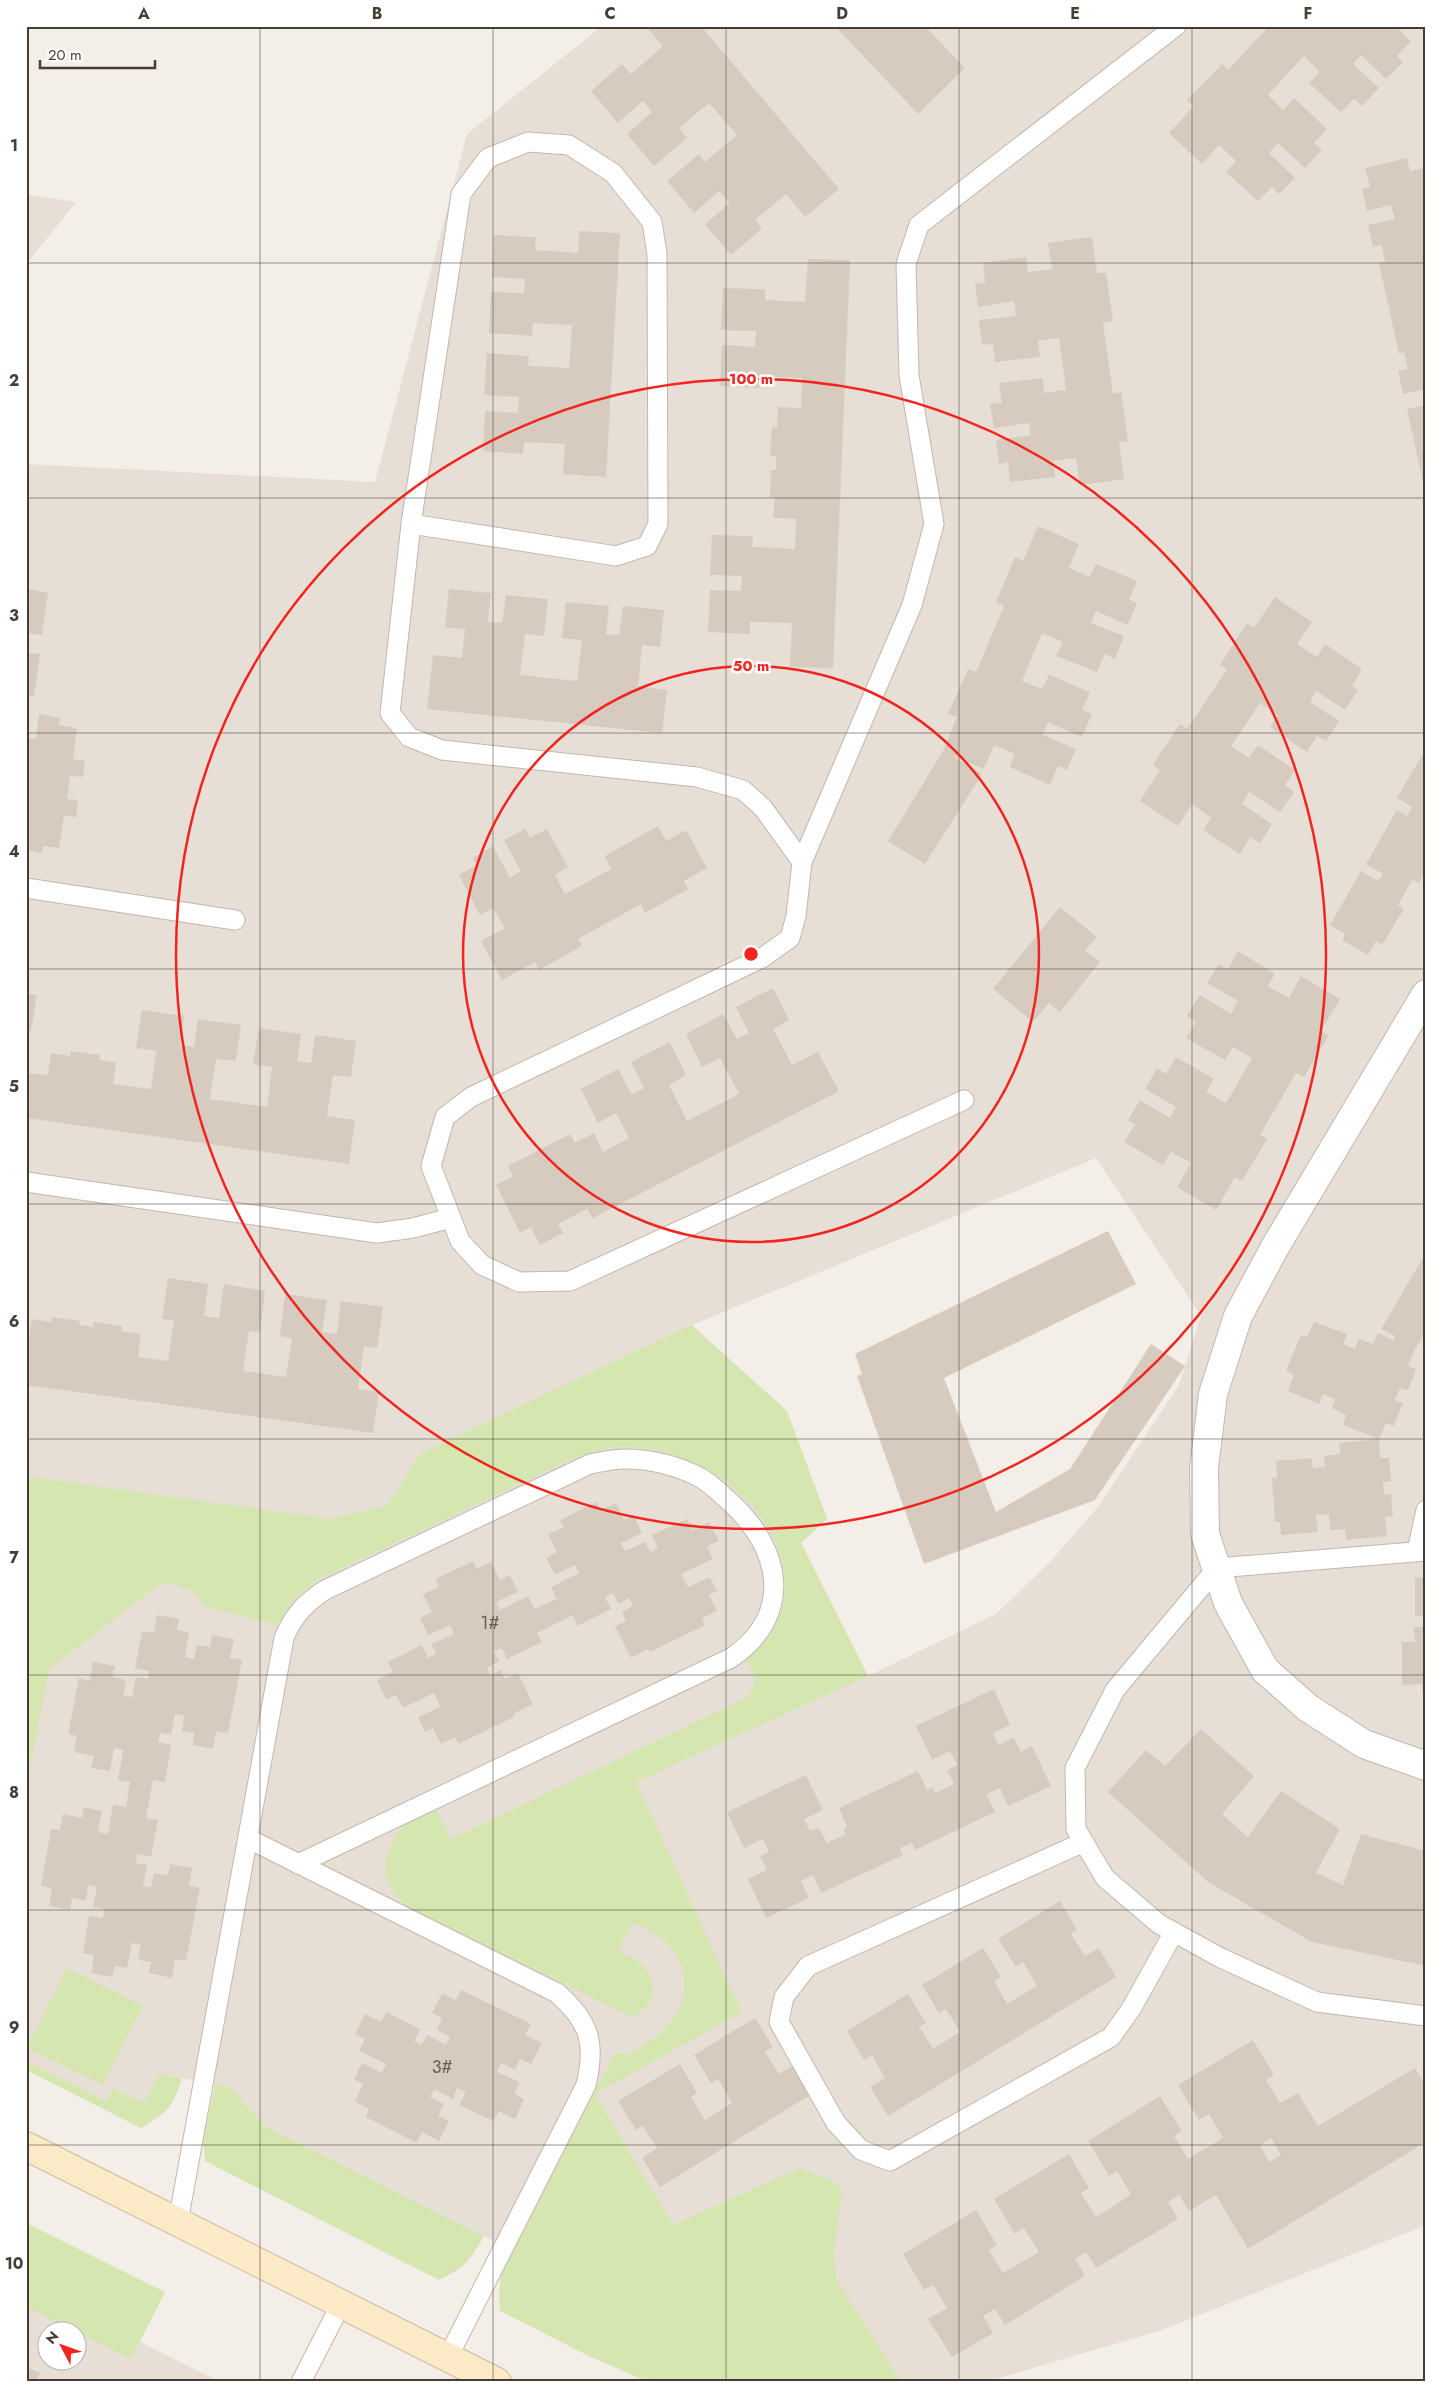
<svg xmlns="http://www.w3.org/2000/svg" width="1452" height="2408" font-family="Jost,sans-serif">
	<rect width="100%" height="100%" fill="#f3eee7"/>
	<path fill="#e7dfd5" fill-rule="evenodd" d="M602,26H1426V2225L1162,2330L989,2381L901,2382L514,2251L263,2125L232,2087L158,2074L145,2103L115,2088L108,2101L26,2061V464L375,482L467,134ZM1096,1158L1201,1316L1179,1385L1098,1507L1050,1562L996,1614L868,1676L801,1543L827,1519L787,1411L692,1325Z
		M26,194L76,202L26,265Z
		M26,2285L220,2382H26ZM48,2330H78V2360H48Z"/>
	<path fill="#d5e6b1" d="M691,1325L787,1411L827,1519L801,1543L868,1676L636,1782L742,2012L595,2094L673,2225L800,2168L831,2180L842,2190L834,2252L836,2279L901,2382H648L589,2356L500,2311L499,2296L501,2275L615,2052C619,2052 626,2055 630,2054C636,2052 642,2046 647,2043C677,2025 695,1993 678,1958C668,1940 650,1931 632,1923L619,1951C626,1955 634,1958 640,1962C652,1971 657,1993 648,2005C644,2010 637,2014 632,2017L411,1909C403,1903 394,1896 390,1886C380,1867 388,1843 402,1828C411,1819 425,1815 436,1809L451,1839L746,1698C760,1683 755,1677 746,1660C810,1611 788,1531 731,1486C702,1463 659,1446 622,1447C604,1448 586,1454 570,1460L317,1580C300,1594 287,1605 278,1625L206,1607L192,1590L163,1582L49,1669L26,1788V1476L330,1519L387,1506L421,1453Z
		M67,1968L143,2006L103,2085L27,2048Z
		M26,2061L107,2101L114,2088L145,2103L158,2074L182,2078C172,2109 168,2112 141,2128L26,2070Z
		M215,2084L232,2087L263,2125L484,2236C471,2260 464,2268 439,2280L205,2161L203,2141Z
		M26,2223L165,2292L131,2359L78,2333V2330H73L26,2307Z"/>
	<path fill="#d7cbc0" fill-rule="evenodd" d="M653,26H701L839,189L805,217L786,194L755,220L762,229L731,255L705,224L730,203L719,191L694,213L667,181L699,154L705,162L737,135L709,103L679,128L687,138L654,166L627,134L652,112L643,101L618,123L591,91L622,64L631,74L663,46L649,30Z
		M835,26H925L965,68L918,114Z
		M1269,26H1395L1411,41L1397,56L1403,62L1386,79L1361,55L1353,64L1379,88L1362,106L1354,99L1341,112L1309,83L1320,72L1304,56L1268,95L1283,110L1294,98L1327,129L1314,143L1322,150L1305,168L1278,143L1269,153L1295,178L1279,194L1272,187L1258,201L1226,172L1236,161L1219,145L1202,164L1169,133L1194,106L1187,100L1222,64L1228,70Z
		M1407,158L1410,171L1424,168L1426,175V389L1403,394L1398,371L1408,369L1404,352L1399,354L1379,263L1385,262L1382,245L1373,247L1368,225L1395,219L1391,205L1367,211L1362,189L1370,187L1365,168Z
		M579,231L620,233L606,477L563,474L565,444L524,442L523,454L483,451L485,411L518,413L519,397L484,395L487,353L529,356L528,366L569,368L572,325L533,323L532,336L489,333L491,292L524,293L525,279L492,277L494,235L536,237L535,250L578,253Z
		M1092,237L1097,273H1106L1113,321L1103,323L1113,394L1121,392L1128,441L1119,442L1124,479L1080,485L1076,458L1053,461L1055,477L1010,482L1008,462L999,464L996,440L1031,435L1029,423L994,428L990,404L1002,403L999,383L1043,378L1044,393L1066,390L1059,338L1038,341L1040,357L995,362L993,344L982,345L979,320L1016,316L1014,301L978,307L975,284L985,283L983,263L1026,257L1028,272L1052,269L1048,243Z
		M808,259L850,260L833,668L790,667L792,623L750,622V634L708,632L710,590L741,591L742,576L710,575L712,535L753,536L752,547L795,549L796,519L773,518L775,498L770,497L771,470H776V456H770L772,427L777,428L778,407L801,408L802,378L761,376V388L720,386L722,345L755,347L756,331L721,330L723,288L765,289V300L805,302Z
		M1426,405V491H1425L1407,409Z
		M1038,526L1079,544L1069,568L1090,577L1096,564L1137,581L1129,600L1137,603L1128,625L1096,611L1091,623L1124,636L1115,659L1105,654L1097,672L1056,656L1063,642L1042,633L1022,681L1042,689L1049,675L1090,692L1082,710L1092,714L1082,737L1048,722L1043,735L1076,749L1067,770L1058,766L1050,785L1010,767L1015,754L994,745L984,769L949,754L982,774L925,864L888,841L943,751L957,717L948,714L968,669L976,672L1004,606L996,602L1015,557L1023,561Z
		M26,589L48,593L42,635L26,633Z
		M449,589L491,593L488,622L502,623L506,595L548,599L544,636L525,634L520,675L577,681L582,640L562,638L566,602L609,606L606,634L619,635L623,606L664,610L660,647L642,645L638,686L667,690L662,733L427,709L433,655L462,658L465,629L445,627Z
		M1275,597L1312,622L1297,644L1317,657L1325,644L1362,669L1352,686L1358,690L1345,710L1316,691L1310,702L1339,721L1326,741L1317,736L1307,752L1270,727L1278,715L1260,703L1231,746L1249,758L1258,745L1295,770L1285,785L1294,792L1280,812L1249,792L1242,804L1272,824L1260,843L1250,837L1240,854L1203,830L1211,818L1192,804L1178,826L1140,801L1160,770L1153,765L1180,724L1187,729L1227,669L1220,665L1247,623L1254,628Z
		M26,653L40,654L34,697L26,696Z
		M39,714L60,718L59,725L77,728L73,759L85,761L83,777L70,776L67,799L78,800L76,817L64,816L59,848L43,846L42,853L26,850V737L36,739Z
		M1426,749V871L1419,883L1412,880L1398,905L1404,909L1382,945L1376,941L1368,955L1342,940L1345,934L1330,925L1361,871L1378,881L1383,874L1366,864L1397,810L1407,816L1412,807L1397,798Z
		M658,826L666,841L686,830L707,868L684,881L688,889L645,913L641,904L578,939L582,946L539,970L535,962L502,980L481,941L505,928L493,908L480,915L459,875L476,865L473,858L493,846L510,878L521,871L504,840L525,829L530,838L547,829L568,867L555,875L565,894L611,869L605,856Z
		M1060,907L1097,937L1085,950L1100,962L1060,1012L1049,1003L1033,1022L993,989Z
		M1238,951L1275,974L1268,986L1289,998L1301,976L1340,999L1321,1031L1329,1035L1304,1077L1296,1073L1260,1135L1267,1139L1242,1181L1235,1177L1216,1210L1177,1187L1191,1163L1171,1152L1163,1165L1124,1142L1135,1125L1128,1120L1140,1100L1170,1118L1176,1107L1145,1089L1157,1068L1166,1074L1176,1057L1214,1079L1206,1092L1226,1103L1252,1058L1233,1047L1225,1060L1186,1038L1196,1022L1187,1016L1200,995L1231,1014L1238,1001L1207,983L1219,964L1228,969Z
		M773,988L789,1020L773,1029L792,1065L818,1052L839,1091L593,1218L587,1209L558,1224L563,1233L540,1245L531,1227L520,1233L496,1185L513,1176L508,1166L570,1134L575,1143L594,1133L603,1152L629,1138L616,1113L598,1123L581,1089L618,1069L632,1095L644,1088L631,1062L670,1042L686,1075L669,1085L687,1121L739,1094L720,1058L702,1067L686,1034L723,1014L737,1039L749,1033L736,1007Z
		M26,993L37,995L31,1031H26Z
		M142,1010L184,1016L180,1045L194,1047L198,1019L241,1025L236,1061L216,1059L210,1099L267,1107L272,1067L253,1064L259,1028L301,1034L297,1061L311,1063L315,1035L356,1041L351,1077L333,1075L327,1116L355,1120L349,1164L26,1118V1073L48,1075L51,1053L70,1056L71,1051L100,1055L99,1060L116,1063L113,1084L151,1089L156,1051L136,1048Z
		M1108,1231L1136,1284L944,1378L996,1512L1070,1469L1151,1344L1185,1366L1095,1500L924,1564L857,1376L862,1374L855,1354Z
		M1426,1253V1337L1423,1336L1415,1349L1408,1366L1416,1369L1408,1390L1400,1388L1395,1400L1403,1403L1394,1426L1386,1423L1379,1439L1343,1425L1346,1415L1332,1408L1335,1399L1323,1394L1319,1404L1288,1391L1294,1374L1286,1371L1301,1335L1307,1337L1314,1322L1347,1334L1343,1344L1355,1349L1359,1339L1373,1344L1378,1333L1394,1341L1395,1336L1381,1329Z
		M168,1278L208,1284L204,1316L219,1318L224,1284L265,1291L260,1332L249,1331L243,1371L286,1377L292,1338L280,1336L285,1294L327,1300L322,1332L337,1334L341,1301L383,1307L377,1348L364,1346L358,1389L379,1392L373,1433L26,1385V1341H28L32,1319L52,1322V1317L80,1321L79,1325L93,1327L94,1322L122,1326L121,1331L141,1334L138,1357L168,1361L174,1320L162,1319Z
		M1379,1439L1380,1458H1389L1391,1481L1383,1482L1384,1495L1391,1494L1393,1516L1385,1517L1387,1536L1346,1540L1345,1529L1330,1530L1329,1514L1316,1515L1318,1532L1281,1535L1280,1522H1275L1272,1478H1277L1276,1461L1312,1458L1313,1468L1325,1467L1324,1456L1340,1454L1339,1443Z
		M597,1502L600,1510L616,1503L624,1520L634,1516L642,1533L621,1543L625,1551L645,1542L650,1552L658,1548L652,1535L687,1519L692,1530L709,1522L719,1541L707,1546L713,1559L681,1574L688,1587L710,1577L717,1591L709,1595L717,1611L702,1618L705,1625L650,1652L648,1649L631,1658L615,1626L626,1621L622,1612L633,1606L629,1598L618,1604L613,1593L605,1597L611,1609L577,1626L573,1615L537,1633L542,1642L507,1659L502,1648L494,1651L499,1662L487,1667L490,1675L501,1670L505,1679L518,1673L533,1704L513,1714L514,1717L458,1744L455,1737L441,1744L433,1728L425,1732L418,1717L440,1707L434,1693L403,1708L396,1695L386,1700L377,1680L393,1672L388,1662L422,1645L428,1658L436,1654L431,1644L454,1634L450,1625L428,1635L420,1618L432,1612L423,1594L439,1587L435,1579L473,1561L476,1569L491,1562L500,1580L510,1575L518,1592L496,1602L500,1610L528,1596L534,1609L557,1599L551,1587L579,1573L575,1565L555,1575L546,1558L557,1552L548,1534L564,1527L560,1520Z
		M1415,1578H1426V1616H1415Z
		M157,1615L179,1619L177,1630L189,1632L185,1657L194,1659L197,1645L210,1647L212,1635L234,1639L230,1658L242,1660L228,1733L216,1731L213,1749L193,1745L194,1733L182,1731L184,1716L175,1714L171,1735L160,1733L158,1742L171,1745L165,1782L153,1780L146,1818L158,1820L151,1857L137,1854L136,1863L147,1865L143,1886L151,1888L154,1873L168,1875L170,1864L192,1868L189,1886L200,1888L186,1961L175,1959L172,1978L149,1973L151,1962L138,1960L141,1944L132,1943L127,1968L115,1966L112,1977L91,1973L94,1955L83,1953L89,1916L103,1918L104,1909L93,1907L97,1887L88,1885L86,1901L72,1898L70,1910L49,1906L52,1888L41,1886L51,1829L60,1830L63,1814L82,1818L84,1807L102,1811L98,1832L108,1834L113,1804L126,1807L130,1782L118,1780L123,1750L114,1748L110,1771L91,1768L94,1756L74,1752L77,1736L68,1734L79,1678L90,1681L93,1662L115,1666L112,1677L126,1680L123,1696L132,1697L136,1677L148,1679L149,1671L135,1668L142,1631L154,1633Z
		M1414,1627H1426V1692H1422V1684L1402,1685V1642H1415Z
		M994,1689L1010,1725L993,1733L998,1745L1014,1738L1021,1752L1032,1746L1051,1786L1008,1806L1000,1788L986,1794L995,1812L915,1850L912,1843L900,1848L903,1855L821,1893L813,1875L801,1881L809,1898L766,1918L748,1879L767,1870L760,1856L769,1852L763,1839L744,1848L727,1812L806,1775L823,1810L804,1819L810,1831L819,1828L827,1843L846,1834L843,1829L847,1826L839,1808L918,1771L927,1790L933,1787L935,1793L954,1784L947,1770L957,1765L950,1751L932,1760L916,1726Z
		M1201,1729L1254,1776L1222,1814L1248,1837L1281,1791L1340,1829L1316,1873L1343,1885L1361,1834L1426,1851V1966L1312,1942L1208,1882L1108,1792L1146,1750L1165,1766Z
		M1060,1901L1077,1930L1071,1934L1085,1956L1099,1948L1116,1977L888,2116L870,2087L885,2078L872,2055L864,2060L847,2031L908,1994L926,2023L919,2026L933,2049L960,2032L946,2009L939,2013L922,1985L983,1948L1001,1977L994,1981L1007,2004L1037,1986L1023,1962L1016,1967L998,1939Z
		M461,1990L531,2024L525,2035L542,2043L531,2064L520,2059L515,2070L501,2063L497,2072L520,2082L514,2094L524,2099L515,2119L499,2111L493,2121L459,2105L466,2092L457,2088L453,2099L434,2089L430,2097L444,2104L438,2116L449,2121L439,2141L422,2132L417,2143L366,2117L369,2109L355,2102L363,2084L354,2079L362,2063L382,2073L386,2064L359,2051L365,2039L355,2034L365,2014L381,2022L386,2012L420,2029L414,2041L422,2045L427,2035L446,2045L450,2037L437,2030L442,2018L432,2013L442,1993L456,2000Z
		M755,2018L773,2047L765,2052L779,2074L794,2065L812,2094L660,2187L642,2158L657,2148L643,2126L636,2130L618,2101L680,2064L697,2093L691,2097L705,2120L732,2103L718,2079L711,2083L694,2055Z
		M1253,2040L1274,2075L1266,2080L1280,2103L1298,2093L1318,2126L1415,2068L1426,2086V2142L1248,2249L1216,2195L1189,2211L1179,2195L1168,2202L1178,2219L1096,2268L1086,2252L1075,2259L1085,2276L1005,2325L995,2309L983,2316L993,2333L952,2357L928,2319L947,2308L933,2285L924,2290L903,2254L976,2210L997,2245L989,2250L1003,2273L1039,2252L1024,2228L1015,2234L994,2199L1069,2154L1089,2188L1081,2193L1096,2217L1114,2206L1131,2194L1117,2171L1109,2176L1088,2141L1160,2096L1182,2131L1174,2136L1188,2159L1223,2138L1209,2114L1199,2120L1178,2085ZM1271,2138L1281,2155L1269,2162L1260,2145Z
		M26,2367L40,2373L35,2382H26Z"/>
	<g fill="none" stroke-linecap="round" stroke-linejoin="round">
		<defs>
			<path id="lane" d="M411,524L616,556L647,546L658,524L657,254L652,222L613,173L569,145L528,142L488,158L461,194L411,524L390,713L409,737L442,750L697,777L743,790L763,808L802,862
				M26,888L235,920
				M964,1100L570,1281L519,1282L482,1265L460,1241L431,1166L445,1117L471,1097L762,958L790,938L796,916L802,862L912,605L934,524L909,375L906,264L919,225L1176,26
				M26,1182L377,1233L413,1228L451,1218
				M1417,1551L1426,1510
				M1426,1551L1217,1568L1115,1690L1075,1768L1076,1829L1105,1878L1159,1924L1221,1958L1317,2002L1426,2016
				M249,1839L557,1993C590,2022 596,2043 586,2085L448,2357
				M1084,1842L808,1966L784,1997L779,2022L836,2123L861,2150L890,2161L1111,2037L1131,2009L1174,1932
				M178,2222L284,1638C293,1616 305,1603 325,1590L590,1464C601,1462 613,1459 624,1459C650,1459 678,1466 701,1478C711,1484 721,1494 730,1502C782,1549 794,1615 731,1658L298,1864
				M301,2382L341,2304"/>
			<path id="street" d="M1426,994L1275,1247L1238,1316L1213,1394L1204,1468L1205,1534L1228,1603L1265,1670L1308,1708L1364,1744L1426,1766"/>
			<path id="secondary" d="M26,2146L497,2382"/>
		</defs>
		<use href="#lane" stroke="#c1b7ad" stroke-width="21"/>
		<use href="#street" stroke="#c1b7ad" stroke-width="30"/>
		<use href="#secondary" stroke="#d1bb98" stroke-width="30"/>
		<use href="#lane" stroke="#fff" stroke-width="19"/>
		<use href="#street" stroke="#fff" stroke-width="28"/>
		<use href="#secondary" stroke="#fce9c8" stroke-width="28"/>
	</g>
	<path fill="none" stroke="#463e36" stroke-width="1" stroke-opacity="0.55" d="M260,26V2382M493,26V2382M726,26V2382M959,26V2382M1192,26V2382M26,263H1426M26,498H1426M26,733H1426M26,969H1426M26,1204H1426M26,1439H1426M26,1675H1426M26,1910H1426M26,2145H1426"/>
	<g fill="none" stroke="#f2241f" stroke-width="2.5">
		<circle cx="751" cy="954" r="288"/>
		<circle cx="751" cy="954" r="575"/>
	</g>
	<g text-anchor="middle" stroke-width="5" stroke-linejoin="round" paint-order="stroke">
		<g font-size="18" fill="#6a6158">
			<text x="490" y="1629">1#</text>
			<text x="442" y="2073">3#</text>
		</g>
	</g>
	<circle cx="751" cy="954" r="8" fill="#f2241f" stroke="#fff" stroke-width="2.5"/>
	<g font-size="15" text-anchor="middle" font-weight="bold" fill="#f2241f" stroke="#fff" stroke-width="5" stroke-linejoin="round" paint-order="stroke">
		<text x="751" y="384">100 m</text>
		<text x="751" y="671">50 m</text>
	</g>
	<rect width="1452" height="2408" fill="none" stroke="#ffffff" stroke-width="55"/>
	<g transform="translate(62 2346) rotate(311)"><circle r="24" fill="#ffffff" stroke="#b5b2af"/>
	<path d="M0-4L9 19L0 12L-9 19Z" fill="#f2241f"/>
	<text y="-8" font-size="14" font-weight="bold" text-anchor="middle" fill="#463e36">N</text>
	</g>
	<path d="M40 60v8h115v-8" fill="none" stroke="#463e36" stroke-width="2.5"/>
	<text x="48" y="60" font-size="15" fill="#463e36" stroke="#ffffff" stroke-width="4" paint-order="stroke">20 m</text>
	<rect x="28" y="28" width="1396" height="2352" fill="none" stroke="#463e36" stroke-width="2"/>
	<g font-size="16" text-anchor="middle" font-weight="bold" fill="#463e36">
		<text x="144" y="19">A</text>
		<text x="377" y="19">B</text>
		<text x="610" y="19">C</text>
		<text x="842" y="19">D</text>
		<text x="1075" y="19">E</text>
		<text x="1308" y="19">F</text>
		<text x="14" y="151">1</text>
		<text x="14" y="386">2</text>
		<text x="14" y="621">3</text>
		<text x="14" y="857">4</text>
		<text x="14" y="1092">5</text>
		<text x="14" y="1327">6</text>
		<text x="14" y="1563">7</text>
		<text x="14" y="1798">8</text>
		<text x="14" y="2033">9</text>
		<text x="14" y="2269">10</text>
	</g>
</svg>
